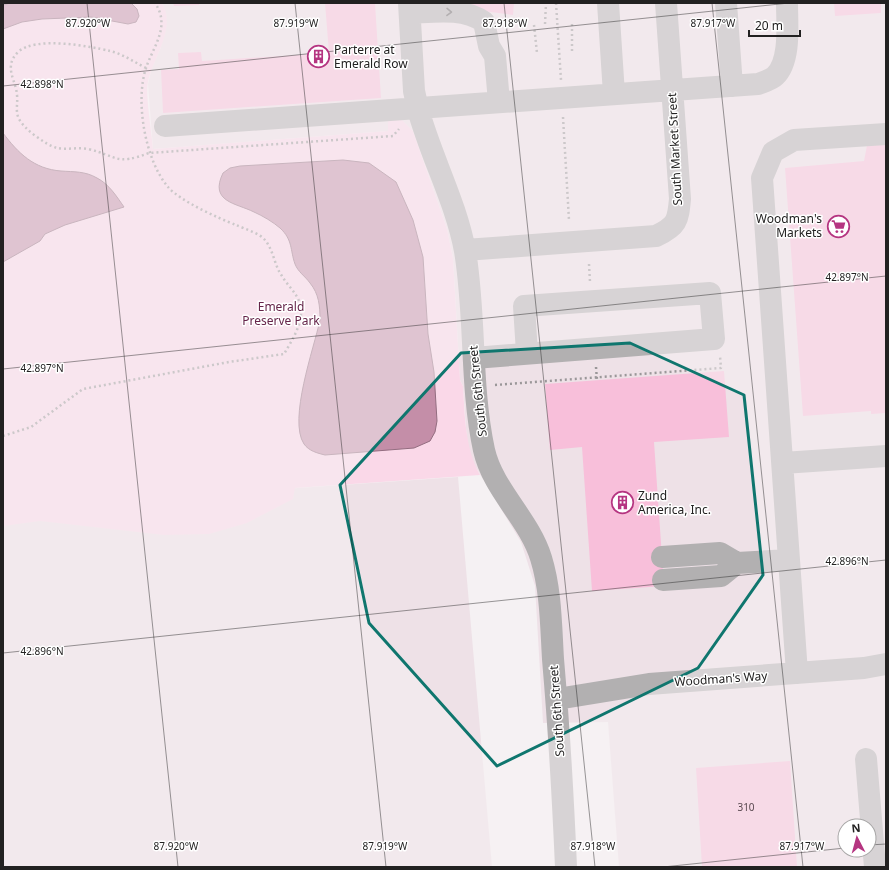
<svg xmlns="http://www.w3.org/2000/svg" width="889" height="870" font-family="'Noto Sans',sans-serif">
	<rect width="100%" height="100%" fill="#f5f1f3"/>
	<path fill="#eee1e7" fill-rule="evenodd" d="M162,3H886V867H619L608,722L543,723L535,586L521,542L472,461L467,441L463,386L460,380L453,258L447,229L413,131L388,118L389,131L153,149L148,84L152,67L161,47L164,7ZM845,826H869V850H845Z
		M458,477L492,867H3V508Z"/>
	<path fill="#fad8e8" d="M3,3H162C177,27 153,58 148,82C145,95 152,133 153,149L388,131V118L402,120L413,131L447,229L453,258L460,380L463,386C465,418 465,447 480,475L295,488L293,499L247,523L209,534L164,535L40,521L3,526Z"/>
	<path fill="#c48ea8" stroke="#936d80" d="M10,3H131L137,9L139,16L136,22L128,24L91,17L42,19L22,22L3,29V5Z
		M3,133C18,153 34,169 61,171C74,172 85,171 97,178C109,184 117,197 124,207L65,225L45,234L40,241L3,262Z
		M343,160L369,163L396,182L413,220L423,257L428,334L434,372L437,421L435,432L430,441L414,448L325,455C317,453 309,451 304,444C288,420 314,348 320,320C320,306 319,294 310,283C305,276 298,272 295,264C290,250 293,240 280,228C273,222 263,216 254,212C236,203 209,202 223,173L230,168L240,166Z"/>
	<path fill="#f8bfda" d="M173,3H199V5L174,6Z
		M325,3H375L381,98L163,113L161,70L179,69L178,53L201,52L202,61L329,53Z
		M452,3H514L513,15L452,7Z
		M834,3H881V13L835,16Z
		M868,140H886V413L871,414V411L803,416L785,168L864,161Z
		M724,371L729,437L654,442L664,586L592,591L582,447L550,450L545,384Z
		M790,761L797,867H702L696,768Z"/>
	<g fill="none" stroke-linecap="round" stroke-linejoin="round">
		<path stroke="#9a9799" stroke-width="2.5" stroke-dasharray="2 3" stroke-linecap="butt" d="M556,3L561,80
			M545,24L546,3
			M534,25L537,53
			M572,51V22
			M146,68C134,62 123,54 110,51C89,46 35,36 18,52C3,67 16,80 17,95C18,104 15,111 19,119C24,129 46,145 57,148C67,150 78,147 88,149C118,156 115,166 149,153L393,136L399,129
			M563,117L569,220
			M589,264L590,282
			M596,367L597,380
			M495,385L721,368L720,356
			M3,436L31,427L83,389L229,362L284,354C292,340 305,321 300,304C297,293 287,285 282,276C274,265 274,251 265,240C259,233 245,229 236,225C218,218 180,201 168,187C145,160 135,101 146,68C153,47 171,26 155,3"/>
		<path stroke="#b2b0b1" stroke-width="22" d="M409,3L414,91L418,109C431,157 456,202 465,251C476,317 470,385 484,450C493,490 529,519 541,558C551,590 551,626 553,659C559,728 563,798 566,867
			M608,3L614,94
			M726,3L732,86
			M410,13C434,12 463,7 484,22L489,46L495,56L499,102
			M165,126L758,84C763,82 771,80 775,76C791,61 787,24 787,3
			M465,250L656,236C677,226 678,221 680,199L666,3
			M474,358L714,339L710,293L524,306L527,353
			M783,463L886,456
			M662,557L720,553L737,563
			M663,580L721,576L737,563L789,560
			M797,673L762,178L773,152L794,140L886,134
			M557,699L649,684L864,668L886,664
			M866,759L875,867"/>
	</g>
	<defs><path id="oneway-chevron" d="M-2-3.5L2.5 0L-2 3.5" fill="none" stroke-width="1.6" stroke-linecap="round" stroke-linejoin="round"/></defs>
	<use stroke="#636162" href="#oneway-chevron" transform="translate(449 12) rotate(1)"/>
	<path d="M0 0H889V870H0ZM630,343L744,395L763,575L698,668L497,766L369,623L340,485L461,353Z" fill="#f5f1f3" fill-opacity=".55" fill-rule="evenodd"/>
	<path fill="none" stroke="#0f766e" stroke-width="3" stroke-linejoin="round" d="M630,343L744,395L763,575L698,668L497,766L369,623L340,485L461,353Z"/>
	<path fill="none" stroke="#222121" stroke-width="1" stroke-opacity="0.45" d="M87,3L178,867M295,3L386,867M504,3L595,867M712,3L803,867M3,86L789,3M3,369L886,276M3,653L886,560M869,845L886,844M663,867L845,848"/>
	<defs>
		<symbol id="building-ring" viewBox="-11 -11 22 22"><circle r="9.5" fill="#fff" stroke="#b53581" stroke-width="1.5"/><path d="M-4-6H4V6H1V3H-1V6H-4ZM-2.5-4.3h1.7v1.8h-1.7ZM.8-4.3h1.7v1.8H.8ZM-2.5-1h1.7V.8h-1.7ZM.8-1h1.7V.8H.8Z" fill="#b53581"/></symbol>
		<symbol id="supermarket-ring" viewBox="-11 -11 22 22"><circle r="9.5" fill="#fff" stroke="#b53581" stroke-width="1.5"/><path d="M-6-5.5h2.5l.6 2H6L4.5 2H-2.5L-4.4-4H-6ZM-1.5 3.2a1.3 1.3 0 1 0 .1 0ZM3 3.2a1.3 1.3 0 1 0 .1 0Z" fill="#b53581"/></symbol>
	</defs>
	<g fill-rule="evenodd">
		<use href="#building-ring" x="306" y="44" width="25" height="25"/>
		<use href="#supermarket-ring" x="826" y="214" width="25" height="25"/>
		<use href="#building-ring" x="610" y="490" width="25" height="25"/>
	</g>
	<g text-anchor="middle" stroke-width="3" stroke-linejoin="round" paint-order="stroke">
		<g font-size="10" fill="#58484f">
			<text x="746" y="811">310</text>
		</g>
		<g font-size="12" fill="#222121" stroke="#fff" text-anchor="start">
			<text x="334" y="54">Parterre at<tspan x="334" dy="14">Emerald Row</tspan></text>
			<text x="822" y="223" text-anchor="end">Woodman's<tspan x="822" dy="14">Markets</tspan></text>
			<text x="638" y="500">Zund<tspan x="638" dy="14">America, Inc.</tspan></text>
		</g>
		<g font-size="12" fill="#222121" stroke="#fff">
			<text transform="translate(675 149) rotate(-93)" y="4">South Market Street</text>
			<text transform="translate(478 391) rotate(-96)" y="4">South 6th Street</text>
			<text transform="translate(721 679) rotate(-4)" y="4">Woodman's Way</text>
			<text transform="translate(557 711) rotate(-94)" y="4">South 6th Street</text>
		</g>
		<g font-size="12" fill="#652449" stroke="#fff">
			<text x="281" y="311">Emerald<tspan x="281" dy="14">Preserve Park</tspan></text>
		</g>
	</g>
	<g font-size="10" text-anchor="middle" fill="#222121" stroke="#fff" stroke-width="3" stroke-linejoin="round" paint-order="stroke">
		<text x="88" y="27">87.920°W</text>
		<text x="296" y="27">87.919°W</text>
		<text x="505" y="27">87.918°W</text>
		<text x="713" y="27">87.917°W</text>
		<text x="42" y="88">42.898°N</text>
		<text x="847" y="281">42.897°N</text>
		<text x="42" y="372">42.897°N</text>
		<text x="847" y="565">42.896°N</text>
		<text x="42" y="655">42.896°N</text>
		<text x="176" y="850">87.920°W</text>
		<text x="385" y="850">87.919°W</text>
		<text x="593" y="850">87.918°W</text>
		<text x="802" y="850">87.917°W</text>
	</g>
	<rect width="889" height="870" fill="none" stroke="#222121" stroke-width="8"/>
	<g transform="translate(857 838) rotate(354)"><circle r="19" fill="#ffffff" stroke="#a7a6a6"/>
	<path d="M0-3L7 15L0 10L-7 15Z" fill="#b53581"/>
	<text y="-6" font-size="11" font-weight="bold" text-anchor="middle" fill="#222121">N</text>
	</g>
	<path d="M749 30v6h51v-6" fill="none" stroke="#222121" stroke-width="2"/>
	<text x="755" y="30" font-size="12" fill="#222121" stroke="#ffffff" stroke-width="3" paint-order="stroke">20 m</text>
</svg>
